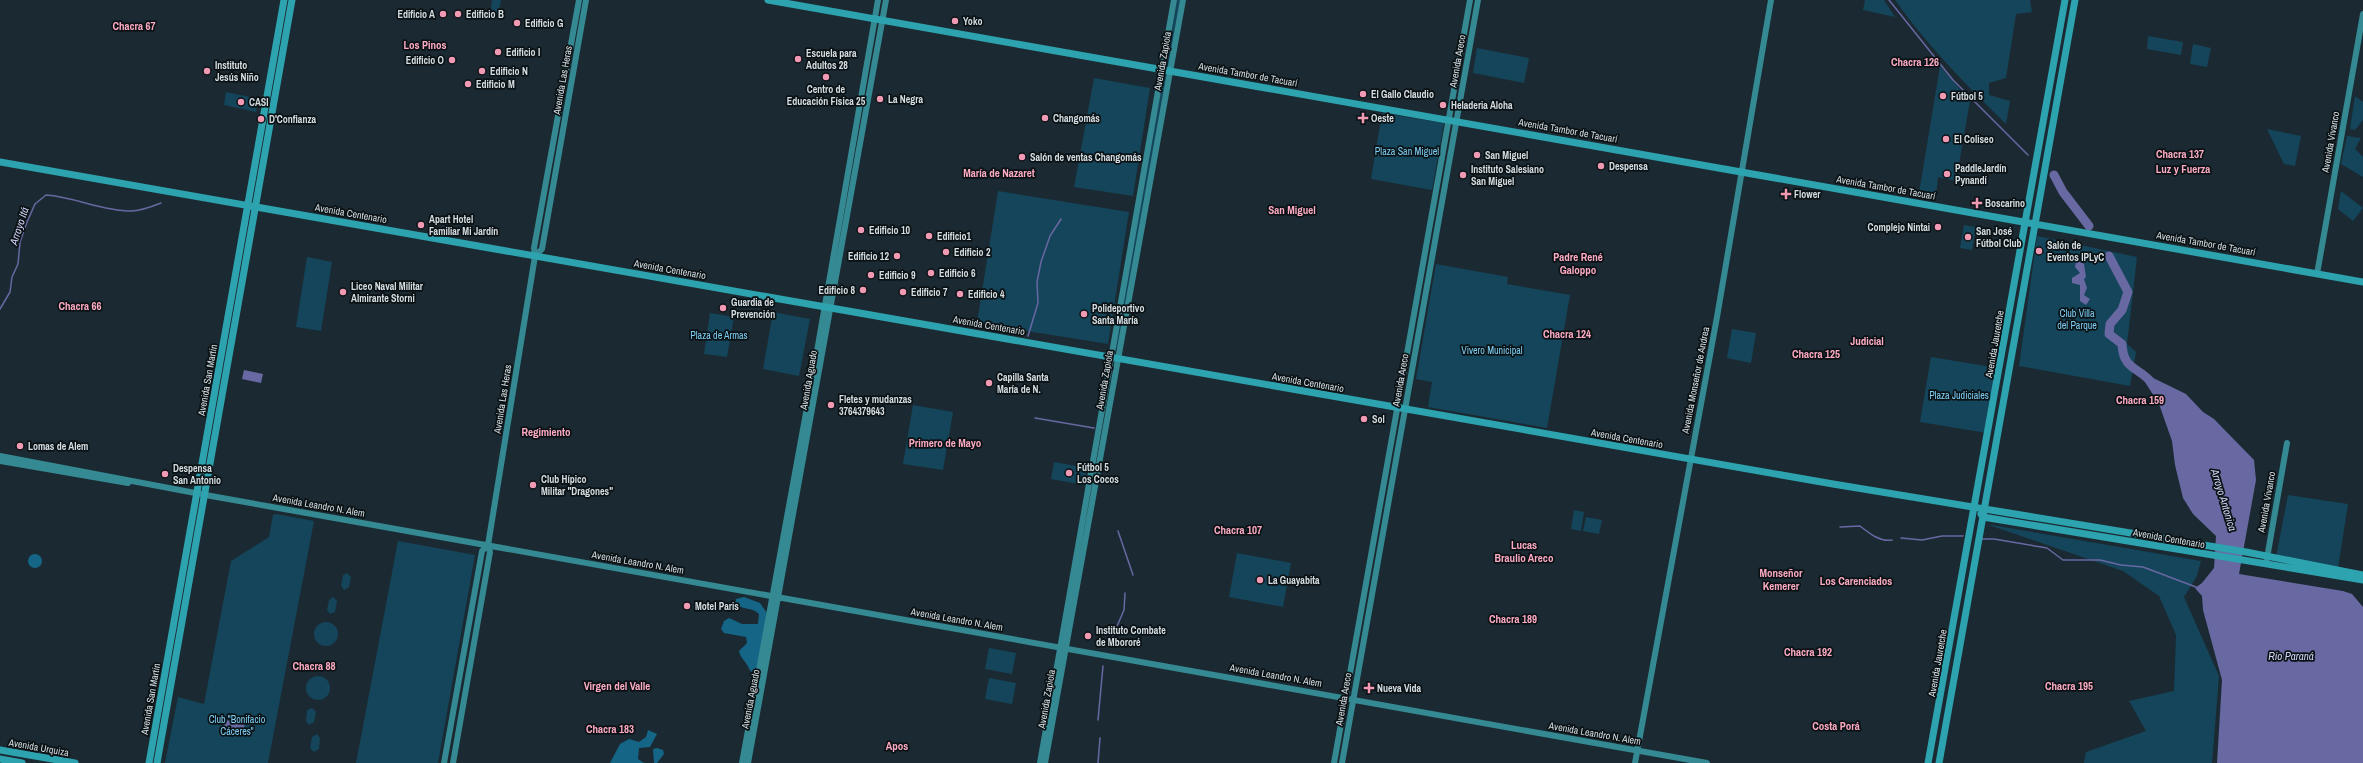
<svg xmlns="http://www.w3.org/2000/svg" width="2363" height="763" font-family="'Archivo Narrow',sans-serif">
	<rect width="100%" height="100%" fill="#1b2a32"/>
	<path fill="#14455a" d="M492,0H501L498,16L490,15Z
		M1177,0H1181L1118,348H1115Z
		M1865,0H1884L1895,17L1863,10Z
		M1895,0H2030L2032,12L2016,14L2006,78L1989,83V95L2010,101L2006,124C1966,85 1927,45 1895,0Z
		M2148,36L2183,42L2181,55L2147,49Z
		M2193,44L2211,48L2207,67L2190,64Z
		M1477,48L1529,58L1524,83L1473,73Z
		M1940,66L1970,101L1956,181L1938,177L1936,196L1919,193Z
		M1094,78L1150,88L1133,196L1074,187Z
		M226,92L259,99L256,112L224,105Z
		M2355,96L2363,102V120L2355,130L2350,129Z
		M1382,113L1444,123L1432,190L1371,179Z
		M2267,129L2301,136L2295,166L2284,164Z
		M2347,136L2361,138L2355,149L2363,157V177L2341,164Z
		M998,191L1129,212L1108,344L977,323Z
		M2341,191L2363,208L2353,221L2338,209Z
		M1964,225L1976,227L1972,250L1960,248Z
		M2037,236L2137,257L2127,344L2136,352L2130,386L2019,366Z
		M307,257L332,262L321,331L296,327Z
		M1436,264L1508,277L1507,284L1570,295L1547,428L1428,407L1432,382L1416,379Z
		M773,312L810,319L799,376L763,369Z
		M710,313L734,317L727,357L704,354Z
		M1732,329L1756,333L1751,363L1727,358Z
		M1931,357L1998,368L1987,433L1920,422Z
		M913,405L953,412L943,470L903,464Z
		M1054,462L1087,468L1084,485L1051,479Z
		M2288,495L2348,504L2338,568L2276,557Z
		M1574,510L1584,512L1581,531L1571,529Z
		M276,514L314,521L268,763H165L178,697L204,704L231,561L269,537L273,515Z
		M1586,517L1602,520L1599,534L1583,531Z
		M1986,524L2201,561L2197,576L2184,597L2219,676L2212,763H2084L2086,752L2146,731L2129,701L2174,691L2176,635L2159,596L2123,571Z
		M398,541L475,555L438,763H356Z
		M1237,553L1291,563L1283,607L1229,597Z
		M347,573L351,577L349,587L344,590L341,586L343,575Z
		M333,597L337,601L335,612L330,614L327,610L329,600Z
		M314 634a12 12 0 1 1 24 0a12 12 0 1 1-24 0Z
		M989,648L1016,653L1012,674L985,669Z
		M306 688a12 12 0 1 1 24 0a12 12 0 1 1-24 0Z
		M989,678L1016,683L1012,704L985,699Z
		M312,708L316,712L314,722L309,725L306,721L307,710Z
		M317,734L320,738L319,749L314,752L310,748L312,737Z"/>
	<path fill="#146586" d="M28 561a7 7 0 1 1 14 0a7 7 0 1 1-14 0Z
		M744,597L760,603L767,613L759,671L752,672L749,669C747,662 740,658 739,651L747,643L746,637L724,633L721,629L724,621L729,618L742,624H758L759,614C752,607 743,610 735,604L736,599Z
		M648,730L657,734L650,747L639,748L638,759L644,763H610L620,744L629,739L639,742L646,737Z
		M657,748L663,750L664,754L657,763H654L653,749Z"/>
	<path fill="#6868a2" d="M2079,261L2084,264L2086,277L2084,279L2087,288L2084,295L2090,299L2086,305L2080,301V285L2072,283V278L2080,273L2075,267L2076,262Z
		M244,370L263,374L261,383L242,379Z
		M2145,374L2186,394L2203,412L2214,419L2254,460L2256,480L2239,574L2343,591L2352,594L2363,607V763H2217L2222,680L2203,610L2202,596L2195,588L2202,583L2214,568L2216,536L2193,514L2183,498L2175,465L2172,441L2159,404L2145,382Z
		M225,720L245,724L243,731L223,727Z"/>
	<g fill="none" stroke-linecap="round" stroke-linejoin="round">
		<path stroke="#6868a2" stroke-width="1.5" d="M1889,0L1953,80L2028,155
			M0,309L10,292L12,277L18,264L20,242L27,222L35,204L46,195C75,197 102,211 131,211C141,211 151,207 161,203
			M1028,336L1038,303L1037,282L1041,262L1050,236L1061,219
			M1035,418L1094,428
			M1840,527L1860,526C1870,534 1880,542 1892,540
			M1118,531L1133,575
			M1901,538L1922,540L1942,536H1963
			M1982,539H1994L2047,548L2063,560H2100L2121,565L2143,567L2196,587
			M1108,647L1124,610L1125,593
			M1098,720L1103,666
			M1098,763L1100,738"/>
		<path stroke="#6868a2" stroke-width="9" d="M2054,175L2063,192L2089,226
			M2109,256L2128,292L2122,310L2110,324L2109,334L2122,344C2123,370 2139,367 2152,383"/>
		<path stroke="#348992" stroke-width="6" d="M535,256L542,249L586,0
			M2317,274L2363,14
			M0,456L211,496L1707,763
			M0,461L128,483
			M2266,564L2287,443
			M444,763L482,551L488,545
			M453,763L490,552L488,545L535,256L534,248L579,0
			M742,763L812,380L878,0
			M748,763L886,0
			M1040,763L1174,0
			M1045,763L1183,0
			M1334,763L1470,0
			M1342,763L1478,0
			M1635,763L1717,317L1771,0"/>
		<path stroke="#2da3af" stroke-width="7" d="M768,0L2363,282
			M0,162L1833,484L2246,552L2363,575
			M1981,514L1983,517L2363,580
			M0,750L75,763
			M0,759L22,763
			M149,763L284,0
			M157,763L292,0
			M1928,763L2065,0
			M1939,763L2075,0"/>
	</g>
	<g fill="#f19ab4" stroke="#0b1215" stroke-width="1.5">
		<circle cx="443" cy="14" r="4"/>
		<circle cx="458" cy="14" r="4"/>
		<circle cx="955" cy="21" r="4"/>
		<circle cx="517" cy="23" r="4"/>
		<circle cx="498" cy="52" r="4"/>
		<circle cx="798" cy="59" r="4"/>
		<circle cx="452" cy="60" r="4"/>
		<circle cx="207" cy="71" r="4"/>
		<circle cx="482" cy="71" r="4"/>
		<circle cx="826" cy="77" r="4"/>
		<circle cx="468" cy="84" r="4"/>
		<circle cx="1363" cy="94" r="4"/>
		<circle cx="1943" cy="96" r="4"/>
		<circle cx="880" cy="99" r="4"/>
		<circle cx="241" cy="102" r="4"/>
		<circle cx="1443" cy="105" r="4"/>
		<circle cx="1045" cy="118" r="4"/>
		<path d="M1361 112h4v4h4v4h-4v4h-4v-4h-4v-4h4z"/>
		<circle cx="261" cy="119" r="4"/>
		<circle cx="1946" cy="139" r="4"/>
		<circle cx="1477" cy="155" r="4"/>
		<circle cx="1022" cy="157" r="4"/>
		<circle cx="1601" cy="166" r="4"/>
		<circle cx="1947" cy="174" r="4"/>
		<circle cx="1463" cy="175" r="4"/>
		<path d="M1784 188h4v4h4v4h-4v4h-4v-4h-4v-4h4z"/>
		<path d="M1975 197h4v4h4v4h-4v4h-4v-4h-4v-4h4z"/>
		<circle cx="421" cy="225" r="4"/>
		<circle cx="1938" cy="227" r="4"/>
		<circle cx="861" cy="230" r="4"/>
		<circle cx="929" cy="236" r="4"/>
		<circle cx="1968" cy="237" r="4"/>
		<circle cx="2039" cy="251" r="4"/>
		<circle cx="946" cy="252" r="4"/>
		<circle cx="897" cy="256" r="4"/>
		<circle cx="931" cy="273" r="4"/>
		<circle cx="871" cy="275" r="4"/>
		<circle cx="863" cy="290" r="4"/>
		<circle cx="343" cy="292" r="4"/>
		<circle cx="903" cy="292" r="4"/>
		<circle cx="960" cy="294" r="4"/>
		<circle cx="723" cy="308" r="4"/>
		<circle cx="1084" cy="314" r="4"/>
		<circle cx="989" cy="383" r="4"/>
		<circle cx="831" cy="405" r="4"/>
		<circle cx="1364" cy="419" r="4"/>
		<circle cx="20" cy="446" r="4"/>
		<circle cx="1069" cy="473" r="4"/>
		<circle cx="165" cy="474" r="4"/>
		<circle cx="533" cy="485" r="4"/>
		<circle cx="1260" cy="580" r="4"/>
		<circle cx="687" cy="606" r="4"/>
		<circle cx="1088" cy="636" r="4"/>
		<path d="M1367 682h4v4h4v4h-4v4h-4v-4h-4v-4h4z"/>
	</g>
	<g text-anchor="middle" stroke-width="3.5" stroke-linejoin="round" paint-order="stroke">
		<g font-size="10" font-weight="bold" fill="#d5dee3" stroke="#0b1215" text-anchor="start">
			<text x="435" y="18" text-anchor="end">Edificio A</text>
			<text x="466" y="18">Edificio B</text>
			<text x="963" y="25">Yoko</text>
			<text x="525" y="27">Edificio G</text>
			<text x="506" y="56">Edificio I</text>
			<text x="806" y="57">Escuela para<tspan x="806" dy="12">Adultos 28</tspan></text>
			<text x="444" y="64" text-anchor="end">Edificio O</text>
			<text x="215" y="69">Instituto<tspan x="215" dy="12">Jesús Niño</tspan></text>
			<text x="490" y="75">Edificio N</text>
			<text x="476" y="88">Edificio M</text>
			<text x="826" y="93" text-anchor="middle">Centro de<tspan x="826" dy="12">Educación Física 25</tspan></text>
			<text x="1371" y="98">El Gallo Claudio</text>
			<text x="1951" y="100">Fútbol 5</text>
			<text x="888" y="103">La Negra</text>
			<text x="249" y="106">CASI</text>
			<text x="1451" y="109">Heladeria Aloha</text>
			<text x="1053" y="122">Changomás</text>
			<text x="1371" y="122">Oeste</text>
			<text x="269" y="123">D'Confianza</text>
			<text x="1954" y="143">El Coliseo</text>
			<text x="1485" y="159">San Miguel</text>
			<text x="1030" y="161">Salón de ventas Changomás</text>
			<text x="1609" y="170">Despensa</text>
			<text x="1955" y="172">PaddleJardín<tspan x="1955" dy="12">Pynandí</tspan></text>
			<text x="1471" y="173">Instituto Salesiano<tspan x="1471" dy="12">San Miguel</tspan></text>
			<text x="1794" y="198">Flower</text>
			<text x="1985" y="207">Boscarino</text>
			<text x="429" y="223">Apart Hotel<tspan x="429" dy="12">Familiar Mi Jardín</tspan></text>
			<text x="1930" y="231" text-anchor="end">Complejo Nintai</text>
			<text x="869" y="234">Edificio 10</text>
			<text x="1976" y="235">San José<tspan x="1976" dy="12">Fútbol Club</tspan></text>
			<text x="937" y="240">Edificio1</text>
			<text x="2047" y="249">Salón de<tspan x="2047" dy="12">Eventos IPLyC</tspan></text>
			<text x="954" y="256">Edificio 2</text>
			<text x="889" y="260" text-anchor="end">Edificio 12</text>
			<text x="939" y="277">Edificio 6</text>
			<text x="879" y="279">Edificio 9</text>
			<text x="351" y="290">Liceo Naval Militar<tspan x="351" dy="12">Almirante Storni</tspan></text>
			<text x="855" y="294" text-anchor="end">Edificio 8</text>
			<text x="911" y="296">Edificio 7</text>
			<text x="968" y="298">Edificio 4</text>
			<text x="731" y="306">Guardia de<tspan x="731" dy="12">Prevención</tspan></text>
			<text x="1092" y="312">Polideportivo<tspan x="1092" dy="12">Santa María</tspan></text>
			<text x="997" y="381">Capilla Santa<tspan x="997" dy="12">María de N.</tspan></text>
			<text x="839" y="403">Fletes y mudanzas<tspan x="839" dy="12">3764379643</tspan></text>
			<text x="1372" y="423">Sol</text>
			<text x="28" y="450">Lomas de Alem</text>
			<text x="1077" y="471">Fútbol 5<tspan x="1077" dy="12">Los Cocos</tspan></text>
			<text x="173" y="472">Despensa<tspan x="173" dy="12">San Antonio</tspan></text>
			<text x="541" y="483">Club Hípico<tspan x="541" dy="12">Militar "Dragones"</tspan></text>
			<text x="1268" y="584">La Guayabita</text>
			<text x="695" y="610">Motel Paris</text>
			<text x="1096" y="634">Instituto Combate<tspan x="1096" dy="12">de Mbororé</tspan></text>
			<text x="1377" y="692">Nueva Vida</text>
		</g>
		<g font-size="10" fill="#d5dee3" stroke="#0b1215">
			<text transform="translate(1162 61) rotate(-80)" y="4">Avenida Zapiola</text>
			<text transform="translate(1457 61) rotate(-80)" y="4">Avenida Areco</text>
			<text transform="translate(1248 74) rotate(10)" y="4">Avenida Tambor de Tacuarí</text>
			<text transform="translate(562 80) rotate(-80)" y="4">Avenida Las Heras</text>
			<text transform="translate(1568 130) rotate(10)" y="4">Avenida Tambor de Tacuarí</text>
			<text transform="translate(2330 142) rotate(-80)" y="4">Avenida Vivanco</text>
			<text transform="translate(1886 187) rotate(10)" y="4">Avenida Tambor de Tacuarí</text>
			<text transform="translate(351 213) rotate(10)" y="4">Avenida Centenario</text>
			<text transform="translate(2206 243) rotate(10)" y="4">Avenida Tambor de Tacuarí</text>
			<text transform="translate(670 269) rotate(10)" y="4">Avenida Centenario</text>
			<text transform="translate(989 325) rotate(10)" y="4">Avenida Centenario</text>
			<text transform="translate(1994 344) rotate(-80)" y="4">Avenida Jauretche</text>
			<text transform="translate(207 380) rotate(-80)" y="4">Avenida San Martín</text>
			<text transform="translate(808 380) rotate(-80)" y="4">Avenida Aguado</text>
			<text transform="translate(1104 380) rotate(-80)" y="4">Avenida Zapiola</text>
			<text transform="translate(1400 380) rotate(-80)" y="4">Avenida Areco</text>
			<text transform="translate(1695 380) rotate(-79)" y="4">Avenida Monseñor de Andrea</text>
			<text transform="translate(1308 382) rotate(10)" y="4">Avenida Centenario</text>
			<text transform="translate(502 399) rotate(-81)" y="4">Avenida Las Heras</text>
			<text transform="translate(1627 438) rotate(10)" y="4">Avenida Centenario</text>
			<text transform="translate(2266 502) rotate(-80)" y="4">Avenida Vivanco</text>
			<text transform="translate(319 505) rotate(10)" y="4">Avenida Leandro N. Alem</text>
			<text transform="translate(2169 538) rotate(10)" y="4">Avenida Centenario</text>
			<text transform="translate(638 562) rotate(10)" y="4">Avenida Leandro N. Alem</text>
			<text transform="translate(957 619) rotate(10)" y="4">Avenida Leandro N. Alem</text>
			<text transform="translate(1937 663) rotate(-80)" y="4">Avenida Jauretche</text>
			<text transform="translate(1276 675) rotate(10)" y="4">Avenida Leandro N. Alem</text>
			<text transform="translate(150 699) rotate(-80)" y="4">Avenida San Martín</text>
			<text transform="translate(750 699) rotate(-79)" y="4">Avenida Aguado</text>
			<text transform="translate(1046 699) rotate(-80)" y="4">Avenida Zapiola</text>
			<text transform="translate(1343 699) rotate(-80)" y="4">Avenida Areco</text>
			<text transform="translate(1595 733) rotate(10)" y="4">Avenida Leandro N. Alem</text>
			<text transform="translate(39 747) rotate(10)" y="4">Avenida Urquiza</text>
		</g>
		<g font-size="10" fill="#7ecef4" stroke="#0b1215">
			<text x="1407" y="155">Plaza San Miguel</text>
			<text x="2077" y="317">Club Villa<tspan x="2077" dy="12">del Parque</tspan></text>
			<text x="719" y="339">Plaza de Armas</text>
			<text x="1492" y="354">Vivero Municipal</text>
			<text x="1959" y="399">Plaza Judiciales</text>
			<text x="237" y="723">Club "Bonifacio<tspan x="237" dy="12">Cáceres"</tspan></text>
		</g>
		<g font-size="11" font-weight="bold" fill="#fdabc3" stroke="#0b1215">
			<text x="134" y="30">Chacra 67</text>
			<text x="425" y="49">Los Pinos</text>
			<text x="1915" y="66">Chacra 126</text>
			<text x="2180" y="158">Chacra 137</text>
			<text x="2183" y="173">Luz y Fuerza</text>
			<text x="999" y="177">María de Nazaret</text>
			<text x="1292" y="214">San Miguel</text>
			<text x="1578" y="261">Padre René<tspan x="1578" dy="13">Galoppo</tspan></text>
			<text x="80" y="310">Chacra 66</text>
			<text x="1567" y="338">Chacra 124</text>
			<text x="1867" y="345">Judicial</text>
			<text x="1816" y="358">Chacra 125</text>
			<text x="2140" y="404">Chacra 159</text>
			<text x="546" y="436">Regimiento</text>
			<text x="945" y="447">Primero de Mayo</text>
			<text x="1238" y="534">Chacra 107</text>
			<text x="1524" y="549">Lucas<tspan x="1524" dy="13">Braulio Areco</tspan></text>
			<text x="1781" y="577">Monseñor<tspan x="1781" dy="13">Kemerer</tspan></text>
			<text x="1856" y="585">Los Carenciados</text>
			<text x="1513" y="623">Chacra 189</text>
			<text x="1808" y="656">Chacra 192</text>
			<text x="314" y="670">Chacra 88</text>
			<text x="617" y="690">Virgen del Valle</text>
			<text x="2069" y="690">Chacra 195</text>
			<text x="1836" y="730">Costa Porá</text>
			<text x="610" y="733">Chacra 183</text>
			<text x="897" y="750">Apos</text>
		</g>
		<g font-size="11" font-style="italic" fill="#d2d4f6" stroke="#0b1215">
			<text transform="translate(19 226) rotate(-72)" y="4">Arroyo Itá</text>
			<text transform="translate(2224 500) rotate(73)" y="4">Arroyo Antonica</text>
			<text x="2291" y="660">Río Paraná</text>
		</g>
	</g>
</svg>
